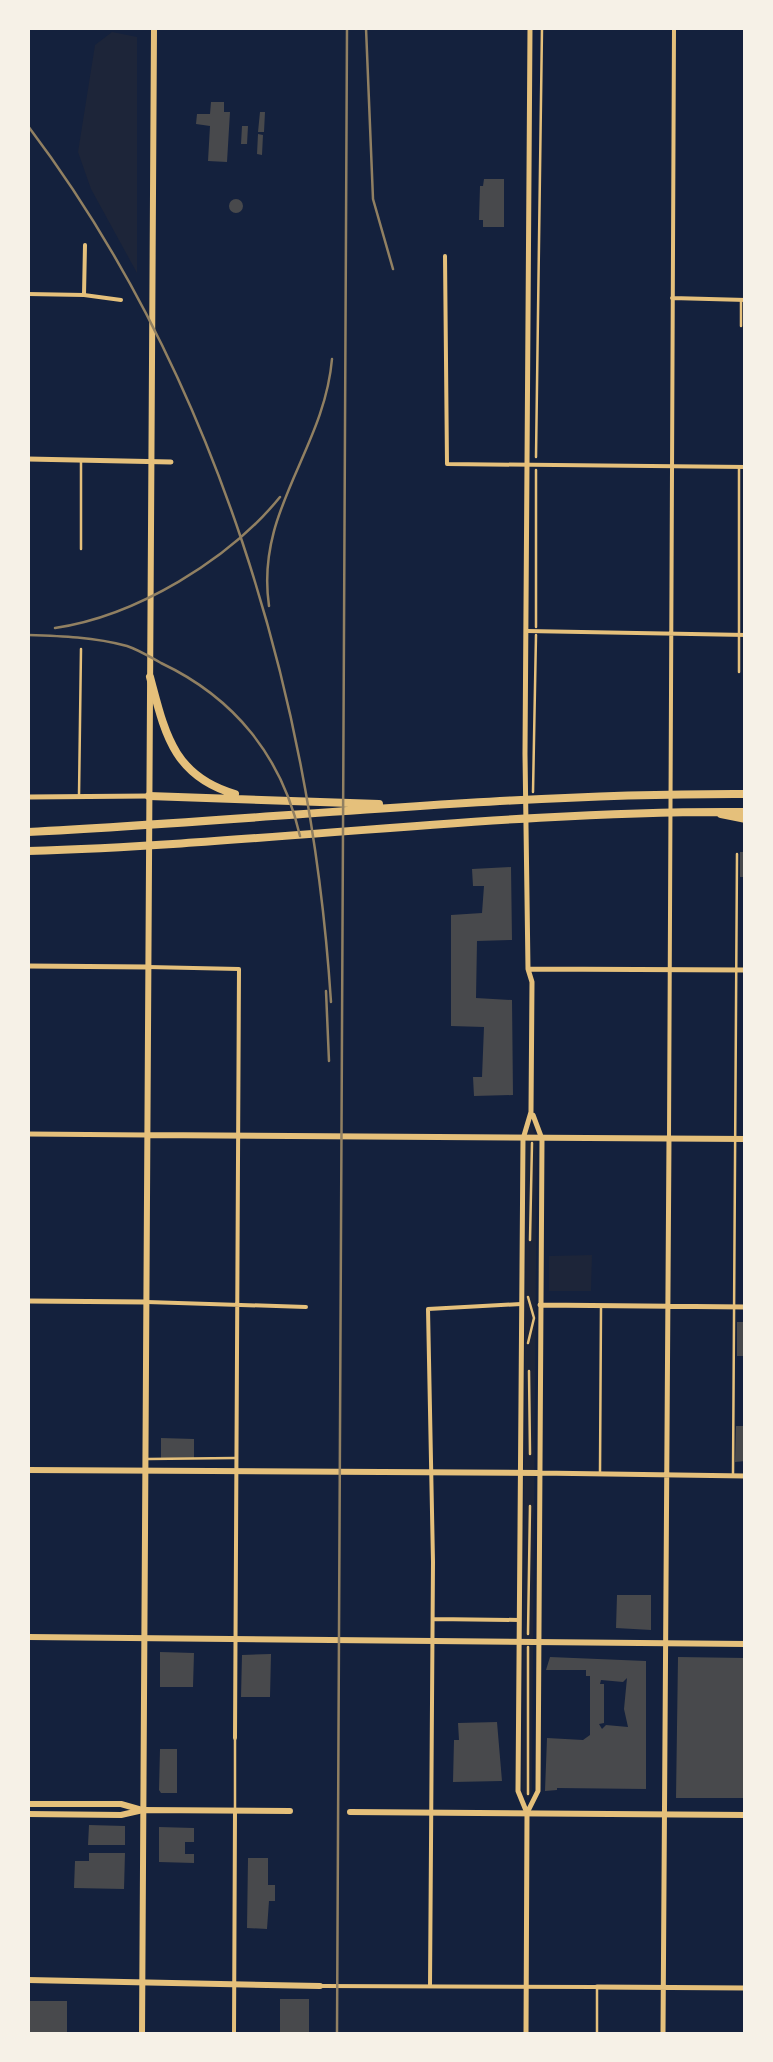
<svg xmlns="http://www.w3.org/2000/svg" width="773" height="2062" font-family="'PT Sans',sans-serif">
	<rect width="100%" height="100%" fill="#14213d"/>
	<path fill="#1d2539" d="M112,32L137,37V273L91,189L78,152L95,45Z
		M531,1124L537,1139L532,1790L528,1799L522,1791L526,1140Z
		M592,1255L591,1291H549V1256Z"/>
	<path fill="#48494c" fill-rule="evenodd" d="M211,102H224V112H230L227,162L208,161L210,126L196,124L197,114H210Z
		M260,112H265L264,132H258Z
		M242,126H248L247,144H241Z
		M258,134L263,135L262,155L257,154Z
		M484,179H504V227H483V220H479L480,186H483Z
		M229 206a7 7 0 1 1 14 0a7 7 0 1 1-14 0Z
		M740,852H746V877H740Z
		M511,867L512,940L477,941L476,998L512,1000L513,1095L474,1096L473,1077H482L484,1027L451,1026V915L482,913L484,886H473L472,869Z
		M737,1322H746V1356H737Z
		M736,1426H746V1461L735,1462Z
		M161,1438L194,1439V1458H161Z
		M617,1595H651V1630L616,1628Z
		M160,1652L194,1653L193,1687H160Z
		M271,1654L270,1697H241L242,1655Z
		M550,1657L646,1661V1789L557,1788V1790L545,1791L547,1738L583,1740L590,1735V1676H586V1670H546ZM627,1678L624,1709L628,1727L606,1725L602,1729L599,1724L604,1723V1684H600L601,1680L623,1682Z
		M678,1657L746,1658V1798H676Z
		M497,1722L502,1781L453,1782L454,1740H459L458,1723Z
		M160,1749H177V1793H161L159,1790Z
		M89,1825L125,1826V1845H88Z
		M159,1827L194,1828V1842H185V1854H194V1863L159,1862Z
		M89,1853H125L124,1889L74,1888L75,1861H89Z
		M248,1858H268V1885H275V1901H269L267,1929L247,1928Z
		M280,1999H309V2034H280Z
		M28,2001H67V2034H28Z"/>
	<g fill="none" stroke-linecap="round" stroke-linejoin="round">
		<path stroke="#e5c07b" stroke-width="2.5" d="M536,457L542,28
			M536,627V470
			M533,792L536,635
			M530,1240L532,1143
			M528,1343L534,1318L528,1297
			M529,1371L530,1454
			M528,1634L530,1506
			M528,1647V1794"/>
		<path stroke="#e5c07b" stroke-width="2.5" d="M741,326V301
			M81,549V460
			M739,672V469
			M79,796L81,649
			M148,1459L235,1458
			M600,1472L601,1306
			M733,1474L737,854
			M235,1811V1739
			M597,2034V1987"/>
		<path stroke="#e5c07b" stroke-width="4" d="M445,256L447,464L746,467
			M28,294L84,295L121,300
			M84,295L85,245
			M672,298L746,300
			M527,631L746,635
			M148,967L239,969L235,1738
			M669,1138L674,28
			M147,1302L306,1307
			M434,1619L519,1620
			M322,1986L597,1987
			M430,1986L433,1562L428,1309L521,1304
			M234,2034L235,1811"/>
		<path stroke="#e5c07b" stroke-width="5" d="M28,459L171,462
			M28,797L149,796
			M28,966L148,967
			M528,969L746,970
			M28,1134L147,1135
			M28,1301L147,1302
			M540,1305L746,1307
			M539,1473L746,1476
			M527,1813L538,1791L542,1139L533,1115
			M597,1987L746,1988
			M526,2034L527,1813L518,1791L523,1139L531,1112L532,982L528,969L525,754L530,28
			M663,2034L669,1138"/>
		<path stroke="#e5c07b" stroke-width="6" d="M28,1470L539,1473
			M28,1637L746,1644
			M28,1804H121L142,1810
			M350,1812L746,1815
			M28,1814L121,1815L143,1810L290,1811
			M28,1980L320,1986"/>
		<path stroke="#e5c07b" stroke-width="6" d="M147,1135L746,1139
			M142,2034L154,28"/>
		<path stroke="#e5c07b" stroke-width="8" d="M150,677C165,733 173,776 235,794
			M149,796L379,804
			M721,814L746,819
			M28,832C267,820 505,793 746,794
			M28,851C267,844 505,810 746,812"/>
		<path stroke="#918062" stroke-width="2.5" d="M366,28L373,199L393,269
			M28,126C215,374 311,694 331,1002
			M269,606C255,510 324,451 332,359
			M55,628C136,616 229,560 280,497
			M28,635C61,636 94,637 127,646C139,650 150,657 161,663C235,698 282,757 300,836
			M326,991L329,1061
			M337,2034L347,28"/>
	</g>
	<rect width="773" height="2062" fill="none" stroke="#f6f1e7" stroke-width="60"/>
</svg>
